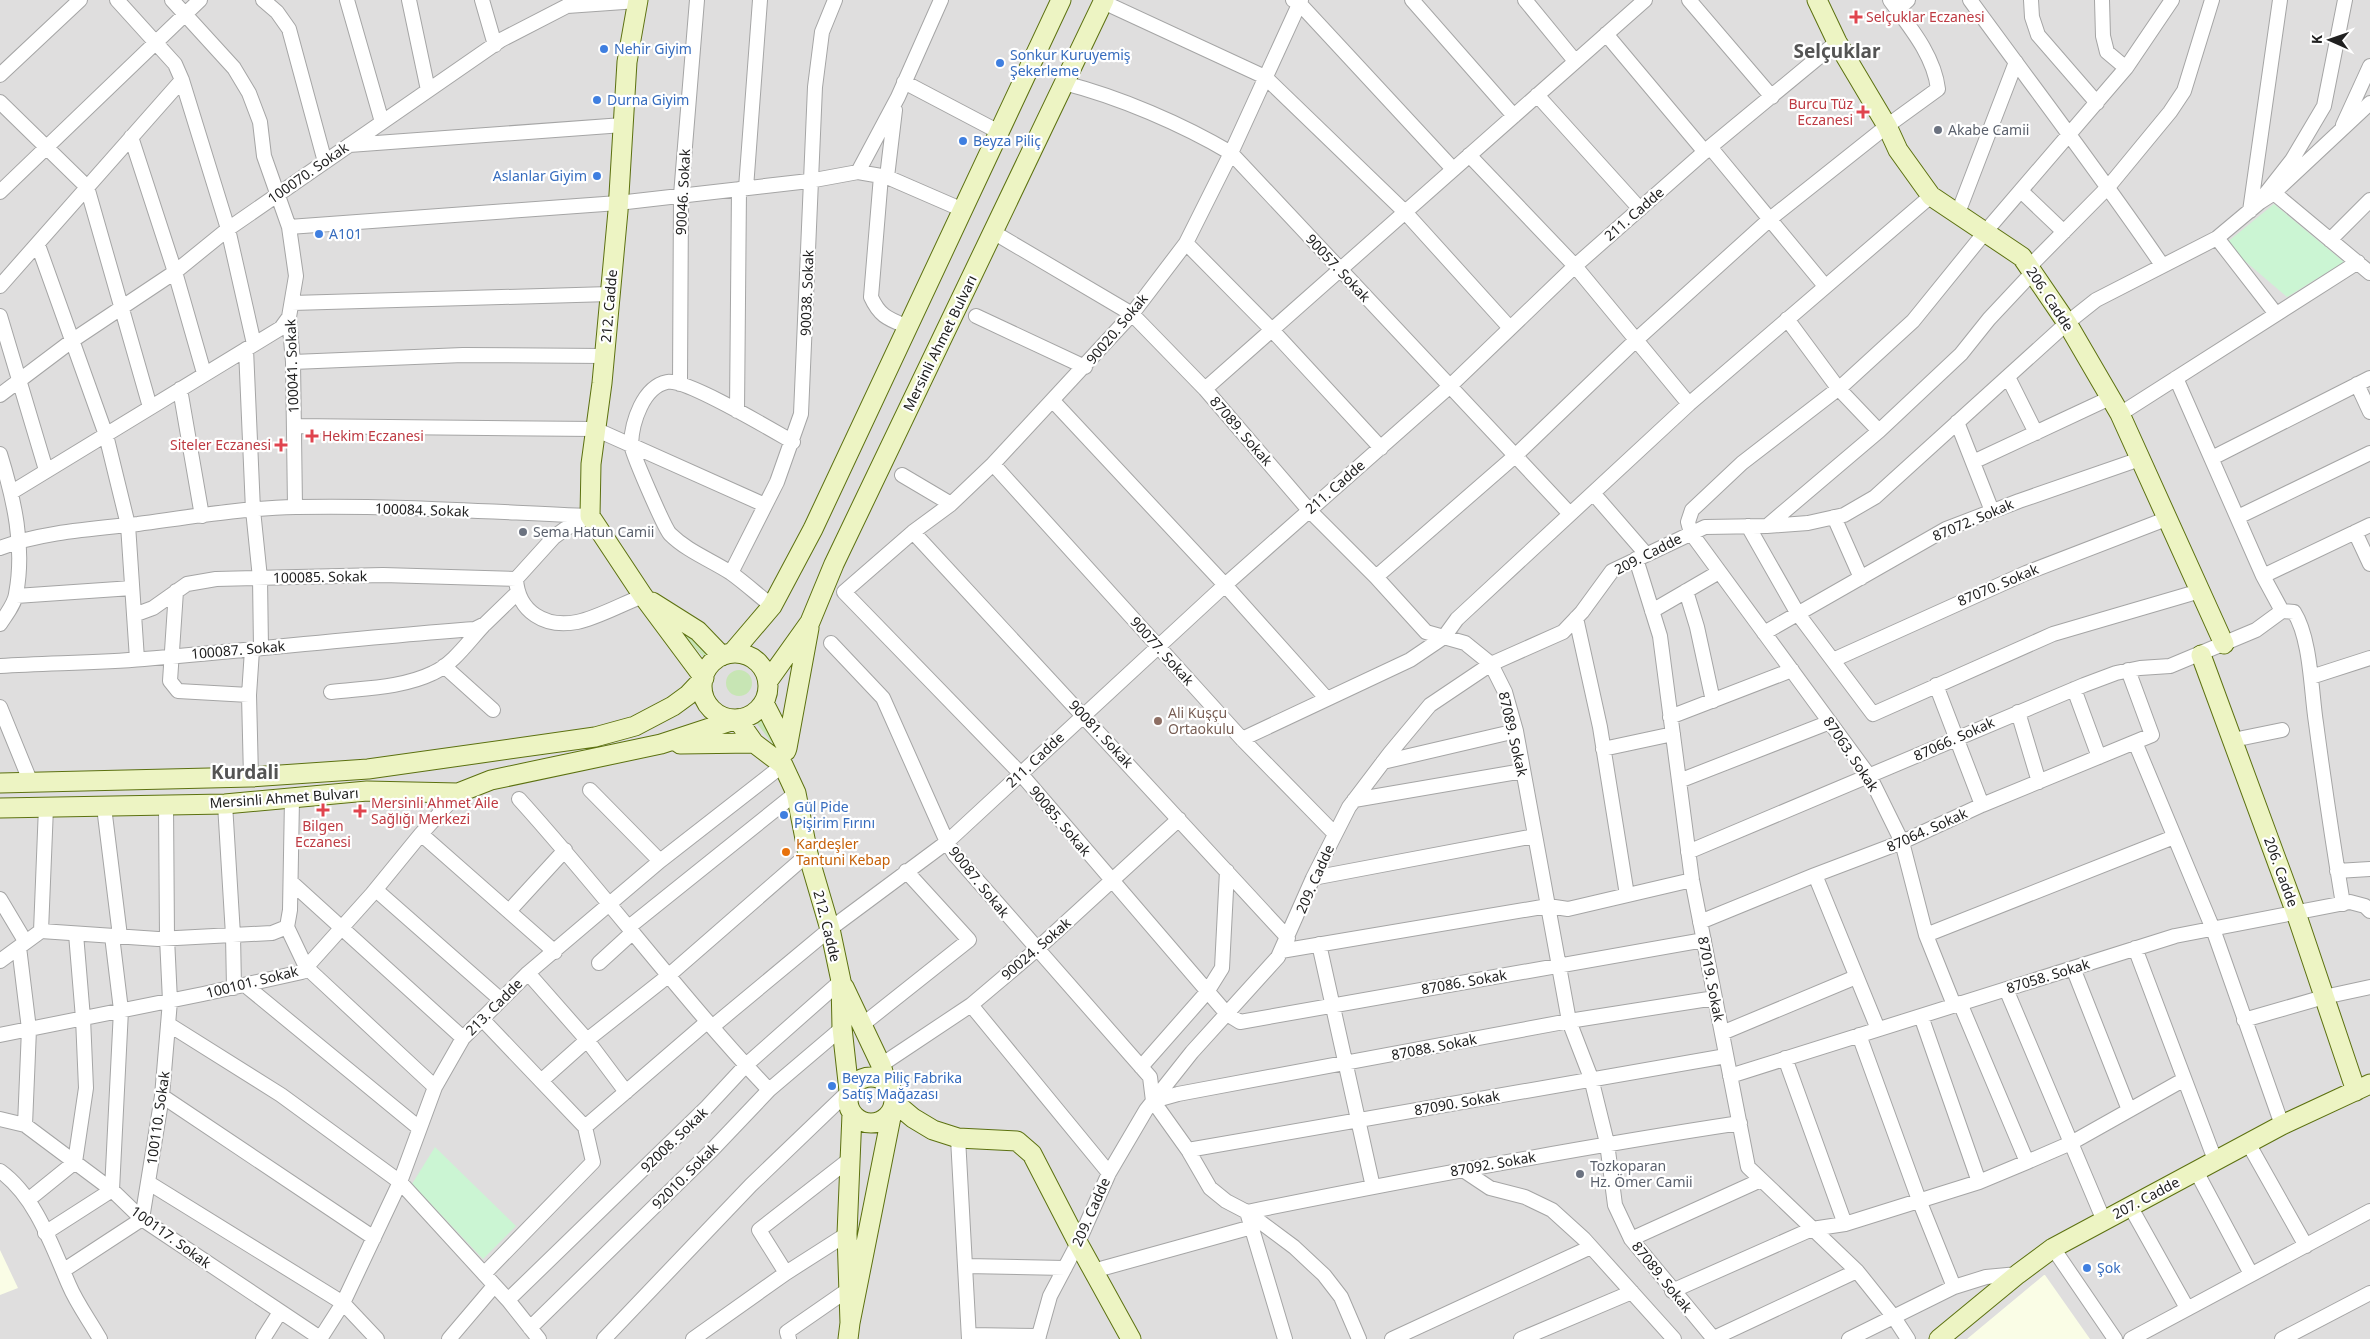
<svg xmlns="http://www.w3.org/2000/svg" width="2370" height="1339" font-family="'Noto Sans',sans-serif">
	<rect width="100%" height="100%" fill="#f1efe9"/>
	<path fill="#dfdede" d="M0,0H2370V1339H0Z"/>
	<path fill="#fafde6" d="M0,1250L18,1288L0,1295Z
		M2045,1275L2090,1339H1967L2044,1275Z"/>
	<path fill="#c7e5b4" d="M680,631L718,656L709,663Z
		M726 683a13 13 0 1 1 26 0a13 13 0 1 1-26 0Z
		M764,709L781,755L752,717Z"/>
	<path fill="#cbf5d3" d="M2274,204L2344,262L2287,297L2225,244Z
		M435,1147L516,1226L483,1259L412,1184Z"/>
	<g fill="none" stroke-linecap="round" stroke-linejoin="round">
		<defs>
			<path id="street" d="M117,0L175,64L182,80L228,229L254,344
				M172,0L234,68L249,93L260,122L264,156L289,227L296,276L289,317L293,362L295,507
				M263,0L277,12L289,29L325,162
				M347,0L382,122
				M409,0L428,90
				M482,0L495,45
				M1293,0L1299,3L1453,169
				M1301,0L1231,153L1186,243L1132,314L993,464L951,504L913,532L844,592L1020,773L1227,1014L1240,1022L1704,940
				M1412,0L1514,116
				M1525,0L1575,61
				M1689,0L1772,97
				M1970,0C2034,88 2101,175 2162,265
				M2031,0L2032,17L2038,35L2097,103
				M2102,0L2103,36L2107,52L2126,68
				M1103,2L1265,77L1405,212L1510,328
				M1897,10L1908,0
				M1606,34L1705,152
				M0,75L80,0
				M904,82L999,132
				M1064,83C1119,97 1182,124 1231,153L1570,514
				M1537,95L1640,209
				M0,102L87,187L150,407
				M2343,125L2370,66
				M131,137L175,272L204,373
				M349,145L623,125
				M1710,147L1825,286
				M1469,155L1575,266L1689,404
				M858,172L898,97L941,0
				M881,176L871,297C880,317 889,319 908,327
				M887,177L895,110
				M746,188L760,0
				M2278,189L2370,103
				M2021,191L2064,232
				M0,192L200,0
				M2263,197L2292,160L2324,106L2345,0
				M2250,211L2280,0
				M1958,213L2016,62
				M289,227L618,203L809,181L858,172L887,177L963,210
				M993,232L1132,314L1205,389L1308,509L1376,577L1426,632L1465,643L1491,664L1505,692L1516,731L1569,1021L1591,1078L1607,1143L1615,1205L1631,1239L1714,1339
				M2217,238L2276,314
				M2330,240L2370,200
				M1186,243L1272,330L1381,448
				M38,245L106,435L128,525L137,659
				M2029,267L2109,186L2170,112L2184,91L2212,0
				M0,286L182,80
				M292,303L610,294
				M0,316L46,470
				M976,316L1085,367
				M1787,319L1838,388L1879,431
				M246,349L253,510L260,578L261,648
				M293,362L463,355L604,356
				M2008,377L2036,433
				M2176,378L2263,576L2282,611
				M680,384L681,195L697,0
				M2357,384L2370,412
				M180,389L202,516
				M1205,389L1645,0
				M0,395L73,340L175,272L228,229L501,40L567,6L638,1
				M1053,401L1225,585L1327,699
				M737,411L739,189
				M2120,414L2358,262
				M1957,422L1992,511
				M294,426L595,429L765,505
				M0,454C14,499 25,547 16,594C15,604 5,616 0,624
				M2212,458L2370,378
				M1973,462L2110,398
				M993,464L1242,739L1335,834
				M902,475L951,504
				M12,492L281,328L289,317
				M1593,493L1646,554
				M1834,517L1861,578
				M2238,517L2370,453
				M1748,526L1798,614L1873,714L2053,634L2200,591
				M1767,526L1879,431L1961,354L1989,319L2033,272
				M913,532L1288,938
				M2355,532L2370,564
				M0,548C41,532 93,529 138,524C190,517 243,508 296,507C394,505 492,512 590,516L565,529L554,537L516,579C518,612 545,628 577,622C597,618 622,604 643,596
				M1636,559L1660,636L1692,880L1748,1167L1857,1271L1893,1316L1908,1339
				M731,573L777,482L801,414L815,87L822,32L835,0
				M2263,576L2370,525
				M1376,577L1515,456L1636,340L1770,219L1887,126L1938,89C1934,55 1909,26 1890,0
				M176,591L170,681L178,691L249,695
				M1686,591L1697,627L1713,701
				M16,596L132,588
				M772,606C758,595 745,583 731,573C711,560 687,551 670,534C664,527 631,451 631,444C632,422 643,387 667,382C685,378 772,430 793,442
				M1652,611L1719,572
				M134,615L153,608L187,584L216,579L383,575L516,579
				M1576,618L1600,727L1627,895
				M1764,633L1946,529L2019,501L2140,459
				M831,643L883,698L947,842L955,855L1150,1077L1153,1101L1188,1150L1210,1188L1226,1201L1247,1212L1294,1247L1324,1275L1341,1297L1359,1339
				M1833,660L2026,573L2166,519
				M0,666C48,663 96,663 144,659C254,650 364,637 475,629L485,624L516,594
				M444,666L493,710
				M2311,677L2370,658
				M1936,685L1982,805
				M2074,689L2099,757
				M331,692C364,688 402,688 433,673C453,664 468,642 483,626
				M0,707L31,783
				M2018,712L2039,782
				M1670,717L1792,670
				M1242,739L1410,660L1444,637L1457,619L1689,404L1931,196
				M2233,740L2282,730
				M2135,742L2213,929L2282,1125
				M1603,749L1673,734
				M1383,762L1516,731
				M251,777L249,695L252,650
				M1679,781L1830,722
				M590,790L660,861
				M292,799L290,910L287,927L306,967L435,1087
				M519,799C605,894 681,997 769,1090
				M1354,800L1523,771
				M225,804L233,935L234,988
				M104,807L120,936
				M421,834L555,952
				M1688,852L2084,685L2116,673L2140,668L2170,666L2256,630L2282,611L2294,612C2311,639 2311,691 2316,723C2324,783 2333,844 2343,904
				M2337,871L2370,869
				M1815,875L1878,1029
				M1313,878L1535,836
				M291,882L463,1038
				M376,890L501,1000
				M0,899L25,941
				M510,910L565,850
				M1700,922L1815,875L1902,842L1982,805L2152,735L2128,670
				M629,927L796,793
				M41,931L158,939L272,933L287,927
				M41,931L46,807
				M1926,935L2174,837
				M1319,944L1373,1187
				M19,947L29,1029L25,1125
				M2135,948L2215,1160
				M1281,951L1548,906L1568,909L1692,880
				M0,961L41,931
				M599,963L633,932
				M2073,968L2129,1110
				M528,973L587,1040L626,1092
				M245,985L419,1128
				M2006,989L2104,1221
				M1960,1003L2027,1162
				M971,1005L1109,1173
				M1954,1005L1926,935L1902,842L1870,777L1691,533L1688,522L1692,510L1742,463L1843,385L1913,321L1986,231L2126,68L2172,0
				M1921,1016L1979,1182
				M482,1019L585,1127
				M2244,1020L2324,997L2370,987
				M168,1024L281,1095L400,1182L508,1300L539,1339
				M862,1025L969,940L906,871
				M712,1027L830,929L947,842L1225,585L1449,387L1575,266L1710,147L1837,42
				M1722,1033L1856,977
				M0,1035L203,994L302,972L372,894L421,834L458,793
				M1859,1035L1919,1200L1954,1287
				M1785,1058L1845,1224
				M881,1065L971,1005L1036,950L1179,819
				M1141,1067L1207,992L1222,968L1227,871
				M1730,1076L2175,936L2350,902L2365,906L2370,911
				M541,1081L587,1040L668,976L808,854
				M162,1096L374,1238
				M1153,1101L1178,1094L1569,1021L1715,998
				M0,1119L25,1125L112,1190L142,1219L320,1338
				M585,1127L707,1022
				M958,1138L969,1339
				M2248,1143L2306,1246
				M1188,1150L1726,1056
				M1463,1170L1490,1188L1525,1197L1552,1210L1584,1239L1674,1339
				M0,1171C36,1197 52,1246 69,1285C77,1304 90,1321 100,1339
				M2196,1171L2251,1274
				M149,1183L343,1303L377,1339
				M28,1200L75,1162L86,1088L83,1018L76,934
				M2130,1206L2187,1308
				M45,1233L112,1190L121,1010L112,936
				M1631,1239L1761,1180
				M2053,1248L2115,1339
				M966,1266L1065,1268
				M64,1270L142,1219L162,1096L170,1001L167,938L166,805
				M1093,1271L1252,1227
				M786,1273L759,1230L850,1159
				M484,1274L593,1162L585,1127
				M1672,1291L1812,1229L1845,1224L1979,1182L2027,1162L2071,1143L2183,1080
				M508,1300L707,1107L746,1065L841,981
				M530,1328L712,1150L769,1090L842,1028
				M969,1335L1039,1336
				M1714,1338L1857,1271
				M263,1339L280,1312
				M320,1339L343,1303L400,1182L435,1087L463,1038L528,973L660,861L783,765
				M449,1339L494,1286
				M604,1339L751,1185L849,1091
				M693,1339L786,1273L847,1234
				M789,1339L787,1332L849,1289
				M1038,1339L1050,1296L1078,1243L1109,1173L1146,1110L1192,1052L1278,957L1313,878L1349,807L1390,753L1430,705L1491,664L1563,632L1582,612L1612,571L1705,527L1767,526L1808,523L1844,515L1875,497L2067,323L2096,300L2217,238L2260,202L2274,193L2370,273
				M1285,1339L1247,1212C1411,1179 1575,1148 1740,1123
				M1392,1339L1591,1247
				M1521,1339L1632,1292
				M1849,1339L1954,1287L1986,1277L2018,1274
				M2131,1339L2370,1211
				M2282,1339L2370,1293"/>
			<path id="secondary" d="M1817,0L1837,42L1887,126L1898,150L1931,196L2022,257L2067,323L2120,414L2224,644
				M652,602L698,631L722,656
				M732,653L772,606L813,529L1061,0
				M702 686a33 33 0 1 1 66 0a33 33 0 1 1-66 0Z
				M2201,655L2296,913L2356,1091
				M768,681L810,622L834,564L1104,0
				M764,703L787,748L786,751
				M680,744L754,743
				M787,748L809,628
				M0,783L251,777L368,769L595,737L635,726L673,706L688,695L704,678L643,596L590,516L591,464L602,383L618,211L627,62L638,0
				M0,808L225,804L367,791L458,793L491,780L661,744L737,719L754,743L783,765L796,793L808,854L830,929L841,981L842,1028L849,1091
				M844,987L881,1065L886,1082
				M848 1100a23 23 0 1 1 46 0a23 23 0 1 1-46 0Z
				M894,1102L913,1118L933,1130L958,1138L1017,1141L1032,1154L1078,1243L1131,1339
				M850,1323L894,1102
				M848,1339L850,1323L847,1234L852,1114
				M1939,1339L2018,1274L2053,1248L2282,1125L2370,1084"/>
		</defs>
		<use href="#street" stroke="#a5a5a5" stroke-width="16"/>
		<use href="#secondary" stroke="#5c7110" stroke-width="21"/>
		<use href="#street" stroke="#fff" stroke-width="14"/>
		<use href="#secondary" stroke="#edf4c3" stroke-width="19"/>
	</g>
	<g fill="#e0444e" stroke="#fff" stroke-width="2">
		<path d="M1853.5 9.5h5v5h5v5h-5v5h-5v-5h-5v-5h5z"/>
		<path d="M1860.5 104.5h5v5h5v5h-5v5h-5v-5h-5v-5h5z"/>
		<path d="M309.5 428.5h5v5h5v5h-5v5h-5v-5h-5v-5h5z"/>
		<path d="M278.5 437.5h5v5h5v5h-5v5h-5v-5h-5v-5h5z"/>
		<path d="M320.5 802.5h5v5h5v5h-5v5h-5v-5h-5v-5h5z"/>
		<path d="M357.5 803.5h5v5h5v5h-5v5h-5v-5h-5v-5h5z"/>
	</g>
	<g fill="#3f7fe0" stroke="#fff" stroke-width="2">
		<circle cx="604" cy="49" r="5"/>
		<circle cx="1000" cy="63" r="5"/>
		<circle cx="597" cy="100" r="5"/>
		<circle cx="963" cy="141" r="5"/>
		<circle cx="597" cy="176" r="5"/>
		<circle cx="319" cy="234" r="5"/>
		<circle cx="784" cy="815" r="5"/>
		<circle cx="832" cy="1086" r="5"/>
		<circle cx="2087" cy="1268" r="5"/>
	</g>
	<g fill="#6b7280" stroke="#fff" stroke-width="2">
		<circle cx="1938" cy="130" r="5"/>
		<circle cx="523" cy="532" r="5"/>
		<circle cx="1580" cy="1174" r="5"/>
	</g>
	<circle fill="#8d6e63" stroke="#fff" stroke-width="2" cx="1158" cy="721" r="5"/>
	<circle fill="#e8710a" stroke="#fff" stroke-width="2" cx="786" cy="852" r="5"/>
	<g text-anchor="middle" stroke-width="4.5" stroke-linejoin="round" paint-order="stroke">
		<g font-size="14" fill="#be3a42" stroke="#fff" text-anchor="start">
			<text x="1866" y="22">Selçuklar Eczanesi</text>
			<text x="1853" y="109" text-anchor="end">Burcu Tüz<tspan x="1853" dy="16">Eczanesi</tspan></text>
			<text x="322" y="441">Hekim Eczanesi</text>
			<text x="271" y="450" text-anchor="end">Siteler Eczanesi</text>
			<text x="371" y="808">Mersinli Ahmet Aile<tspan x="371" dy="16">Sağlığı Merkezi</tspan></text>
			<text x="323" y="831" text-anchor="middle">Bilgen<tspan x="323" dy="16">Eczanesi</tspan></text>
		</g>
		<g font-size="14" fill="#366cbe" stroke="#fff" text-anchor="start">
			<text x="614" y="54">Nehir Giyim</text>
			<text x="1010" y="60">Sonkur Kuruyemiş<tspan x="1010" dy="16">Şekerleme</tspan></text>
			<text x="607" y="105">Durna Giyim</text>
			<text x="973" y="146">Beyza Piliç</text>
			<text x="587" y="181" text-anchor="end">Aslanlar Giyim</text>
			<text x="329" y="239">A101</text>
			<text x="794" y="812">Gül Pide<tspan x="794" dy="16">Pişirim Fırını</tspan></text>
			<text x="842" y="1083">Beyza Piliç Fabrika<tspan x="842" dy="16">Satış Mağazası</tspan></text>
			<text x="2097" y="1273">Şok</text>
		</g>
		<g font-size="14" fill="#5b616d" stroke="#fff" text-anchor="start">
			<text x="1948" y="135">Akabe Camii</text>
			<text x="533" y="537">Sema Hatun Camii</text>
			<text x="1590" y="1171">Tozkoparan<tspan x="1590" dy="16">Hz. Ömer Camii</tspan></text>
		</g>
		<g font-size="14" fill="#212121" stroke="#fff">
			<text transform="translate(308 173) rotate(-35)" y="5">100070. Sokak</text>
			<text transform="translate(683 192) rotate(-87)" y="5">90046. Sokak</text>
			<text transform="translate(1634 214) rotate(-41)" y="5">211. Cadde</text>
			<text transform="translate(1338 268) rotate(47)" y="5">90057. Sokak</text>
			<text transform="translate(807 293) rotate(-88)" y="5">90038. Sokak</text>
			<text transform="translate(2050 299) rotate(57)" y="5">206. Cadde</text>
			<text transform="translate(609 306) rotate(-85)" y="5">212. Cadde</text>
			<text transform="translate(1117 329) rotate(-50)" y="5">90020. Sokak</text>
			<text transform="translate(940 343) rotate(-64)" y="5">Mersinli Ahmet Bulvarı</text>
			<text transform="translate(292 366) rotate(-92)" y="5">100041. Sokak</text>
			<text transform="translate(1241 431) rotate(49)" y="5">87089. Sokak</text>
			<text transform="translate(1335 487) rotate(-41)" y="5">211. Cadde</text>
			<text transform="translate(422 510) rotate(2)" y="5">100084. Sokak</text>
			<text transform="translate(1973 520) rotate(-23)" y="5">87072. Sokak</text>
			<text transform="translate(1648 554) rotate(-27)" y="5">209. Cadde</text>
			<text transform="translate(320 577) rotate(-1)" y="5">100085. Sokak</text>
			<text transform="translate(1998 585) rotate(-23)" y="5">87070. Sokak</text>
			<text transform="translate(238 650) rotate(-5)" y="5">100087. Sokak</text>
			<text transform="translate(1162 651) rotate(48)" y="5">90077. Sokak</text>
			<text transform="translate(1101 734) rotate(47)" y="5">90081. Sokak</text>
			<text transform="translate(1513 734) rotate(77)" y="5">87089. Sokak</text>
			<text transform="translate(1954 739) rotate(-24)" y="5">87066. Sokak</text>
			<text transform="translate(1851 754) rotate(56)" y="5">87063. Sokak</text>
			<text transform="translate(1035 760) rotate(-43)" y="5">211. Cadde</text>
			<text transform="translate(284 798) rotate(-4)" y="5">Mersinli Ahmet Bulvarı</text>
			<text transform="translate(1060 821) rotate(50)" y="5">90085. Sokak</text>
			<text transform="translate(1927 830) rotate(-24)" y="5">87064. Sokak</text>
			<text transform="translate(2281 872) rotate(70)" y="5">206. Cadde</text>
			<text transform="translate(1315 879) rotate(-66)" y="5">209. Cadde</text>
			<text transform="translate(979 882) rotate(51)" y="5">90087. Sokak</text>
			<text transform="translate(827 926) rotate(76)" y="5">212. Cadde</text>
			<text transform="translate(1036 949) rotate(-41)" y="5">90024. Sokak</text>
			<text transform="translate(2048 976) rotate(-17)" y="5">87058. Sokak</text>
			<text transform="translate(1711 979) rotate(79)" y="5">87019. Sokak</text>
			<text transform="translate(252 982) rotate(-14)" y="5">100101. Sokak</text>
			<text transform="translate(1464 982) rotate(-10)" y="5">87086. Sokak</text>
			<text transform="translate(494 1007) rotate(-45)" y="5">213. Cadde</text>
			<text transform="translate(1434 1047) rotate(-11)" y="5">87088. Sokak</text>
			<text transform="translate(1457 1103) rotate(-10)" y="5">87090. Sokak</text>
			<text transform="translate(158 1118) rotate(-82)" y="5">100110. Sokak</text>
			<text transform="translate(674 1140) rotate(-44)" y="5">92008. Sokak</text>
			<text transform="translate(1493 1164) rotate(-10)" y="5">87092. Sokak</text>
			<text transform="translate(685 1176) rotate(-45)" y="5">92010. Sokak</text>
			<text transform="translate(2146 1198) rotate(-28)" y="5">207. Cadde</text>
			<text transform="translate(1091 1212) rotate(-66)" y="5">209. Cadde</text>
			<text transform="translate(171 1237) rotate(36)" y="5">100117. Sokak</text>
			<text transform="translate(1662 1277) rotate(51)" y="5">87089. Sokak</text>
		</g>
		<g font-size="14" fill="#785e54" stroke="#fff" text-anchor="start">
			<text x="1168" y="718">Ali Kuşçu<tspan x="1168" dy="16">Ortaokulu</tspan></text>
		</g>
		<g font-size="14" fill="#c56008" stroke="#fff" text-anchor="start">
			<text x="796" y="849">Kardeşler<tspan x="796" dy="16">Tantuni Kebap</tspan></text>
		</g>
		<g font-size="19" font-weight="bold" fill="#545454" stroke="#fff">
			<text x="1837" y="58">Selçuklar</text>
			<text x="245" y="779">Kurdali</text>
		</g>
	</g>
	<g transform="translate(2330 40) rotate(272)" stroke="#ffffff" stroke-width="4" paint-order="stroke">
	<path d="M0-4L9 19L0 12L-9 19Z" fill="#212121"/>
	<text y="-8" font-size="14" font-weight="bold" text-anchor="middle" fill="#212121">K</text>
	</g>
</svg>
